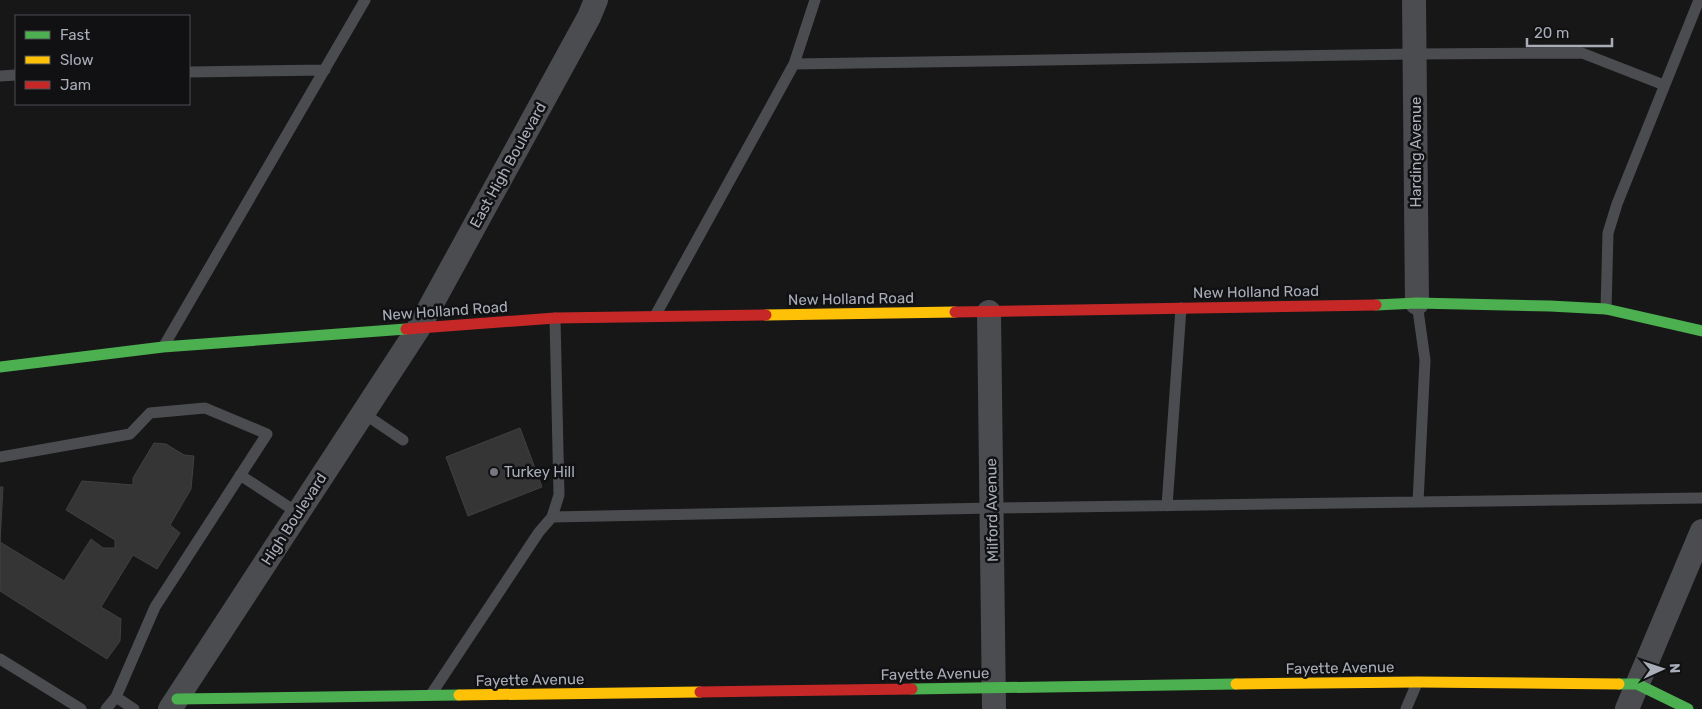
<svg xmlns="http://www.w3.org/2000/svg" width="1702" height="709" font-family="Rubik,sans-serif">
	<rect width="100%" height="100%" fill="#171717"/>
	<path fill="#353536" stroke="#3f4043" d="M520,428L542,487L468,516L446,457Z
		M154,443L166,444L184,455L194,456L191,489L170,525L180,533L157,569L133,555L101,607L121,619L120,641L107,659L0,591V487H3L0,542L64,581L91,539L103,548H115V540L66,510L82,481L133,485V478Z"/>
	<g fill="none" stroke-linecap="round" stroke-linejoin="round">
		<path stroke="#4b4c50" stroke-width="11" d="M794,64L1415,54L1582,53L1664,85
			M189,72L325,70
			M0,76L16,75
			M1417,303L1425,360L1418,502
			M1606,309L1608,233L1617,204L1699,0
			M655,316L794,64L815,0
			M165,344L365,0
			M363,413L403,440
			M0,457L130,434L150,413L205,408L267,434L155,607L116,697L106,709
			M240,475L298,513
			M1167,506L1181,308
			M552,517L559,495L555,318
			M0,659L81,709
			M432,693L539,532L552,517L992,508L1702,498
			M116,697L134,709
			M1406,709L1417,683"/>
		<path stroke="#4b4c50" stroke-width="24" d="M1414,0L1417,303
			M989,312L994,709
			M170,709L418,329L589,17L596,0
			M1627,709L1702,531"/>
		<path stroke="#4caf50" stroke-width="11" d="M1376,305L1417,303L1550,306L1606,309L1702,331
			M0,367L163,347L406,329
			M1619,684H1637L1688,709
			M912,689L1236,684
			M177,699L459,695"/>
		<path stroke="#ffc107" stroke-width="11" d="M766,315L955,312
			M1236,684L1417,682L1619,684
			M459,695L700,692"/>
		<path stroke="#c62828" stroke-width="11" d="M955,312L1376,305
			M406,329L555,318L766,315
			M700,692L912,689"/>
	</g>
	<circle fill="#757880" stroke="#111113" stroke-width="2" cx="494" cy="472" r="5"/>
	<g text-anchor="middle" stroke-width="5" stroke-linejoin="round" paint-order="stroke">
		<g font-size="15" fill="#a8adb8" stroke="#111113">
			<text transform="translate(1416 152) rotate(-90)" y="5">Harding Avenue</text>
			<text transform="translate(508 165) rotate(-61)" y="5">East High Boulevard</text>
			<text transform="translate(1256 292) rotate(-1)" y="5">New Holland Road</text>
			<text transform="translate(851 299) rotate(-1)" y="5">New Holland Road</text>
			<text transform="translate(445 311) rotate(-4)" y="5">New Holland Road</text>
			<text transform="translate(992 510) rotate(-91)" y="5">Milford Avenue</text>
			<text transform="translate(294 519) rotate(-57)" y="5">High Boulevard</text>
			<text transform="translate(1340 668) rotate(-1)" y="5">Fayette Avenue</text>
			<text transform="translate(935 674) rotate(-1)" y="5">Fayette Avenue</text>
			<text transform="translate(530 680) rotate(-1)" y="5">Fayette Avenue</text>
		</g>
		<g font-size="15" fill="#a8adb8" stroke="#111113" text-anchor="start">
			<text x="504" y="477">Turkey Hill</text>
		</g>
	</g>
	<rect x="15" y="15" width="175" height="90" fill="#111113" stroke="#4d4f55"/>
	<rect x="25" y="31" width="25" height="8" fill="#4caf50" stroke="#4d4f55"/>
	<text x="60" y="40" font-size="15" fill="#a8adb8">Fast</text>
	<rect x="25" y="56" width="25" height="8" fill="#ffc107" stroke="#4d4f55"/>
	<text x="60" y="65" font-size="15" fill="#a8adb8">Slow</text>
	<rect x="25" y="81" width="25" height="8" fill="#c62828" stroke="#4d4f55"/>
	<text x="60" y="90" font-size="15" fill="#a8adb8">Jam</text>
	<g transform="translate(1662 669) rotate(87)" stroke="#111113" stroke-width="4" paint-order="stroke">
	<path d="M0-4L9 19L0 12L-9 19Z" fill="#a8adb8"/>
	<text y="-8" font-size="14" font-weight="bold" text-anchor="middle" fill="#a8adb8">N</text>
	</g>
	<path d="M1527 38v8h85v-8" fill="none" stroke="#a8adb8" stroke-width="2.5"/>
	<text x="1534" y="38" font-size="15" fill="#a8adb8" stroke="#111113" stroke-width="4" paint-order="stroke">20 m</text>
</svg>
